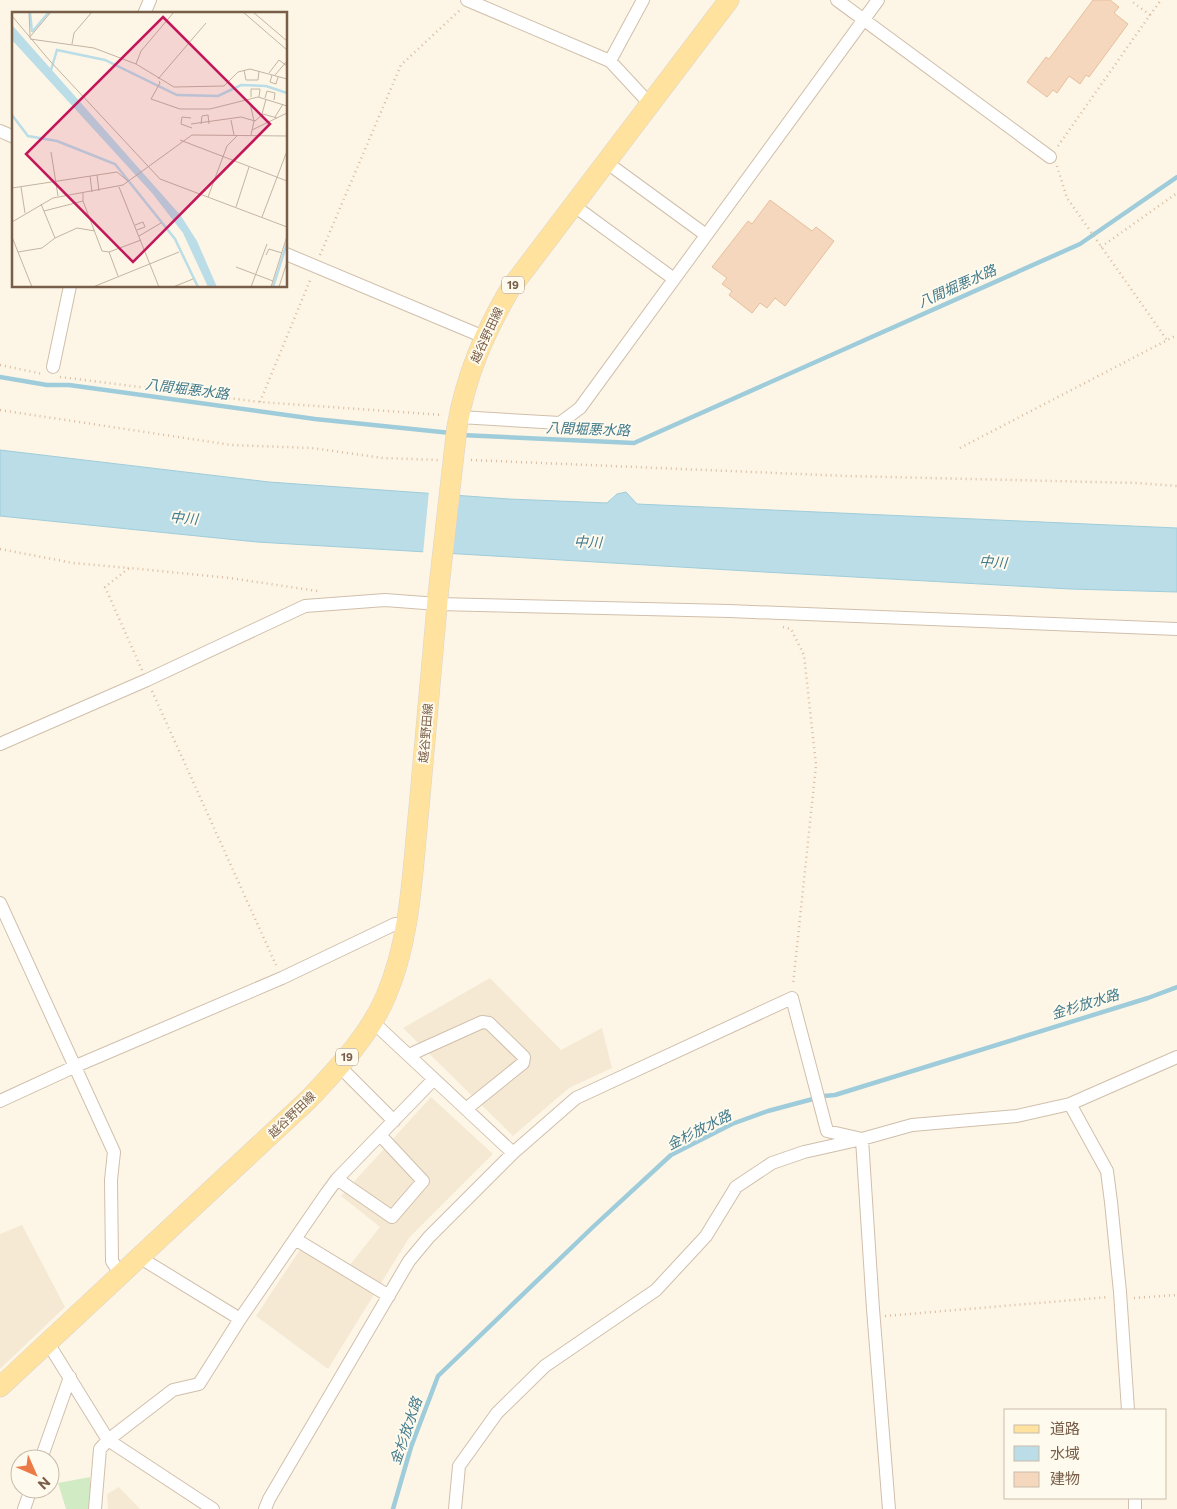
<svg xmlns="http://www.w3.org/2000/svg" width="1177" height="1509" font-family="Commissioner,'Noto Sans JP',sans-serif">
	<rect width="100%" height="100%" fill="#fdf6e6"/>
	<path fill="#f5e9d4" d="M490,978L561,1050L602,1028L612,1068L569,1088L513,1136L403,1028Z
		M431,1097L493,1154L409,1238L328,1369L256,1316L305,1242L345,1271L380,1227L341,1196Z
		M22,1225L65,1307L0,1369V1234Z
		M119,1487L140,1509H108L107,1494Z"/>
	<path fill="#d1ecc4" d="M90,1477V1509H66L58,1483Z"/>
	<path fill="#badde8" stroke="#9fccda" d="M0,450L269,482L509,499L607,503L617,494L626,492L637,504L1177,528V592L1070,589L764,572L257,542L0,516Z"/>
	<path fill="#fdf6e6" d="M429,491L457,493L451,556L423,554Z"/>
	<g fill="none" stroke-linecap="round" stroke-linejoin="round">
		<path stroke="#9fccda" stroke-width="4.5" d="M0,377L47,385H69L315,419L451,433
			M461,435L634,443L1080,244L1177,177
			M393,1509L411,1447L438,1376L594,1226L671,1155L732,1124L768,1111L824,1096L835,1095L1148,998L1177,987"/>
	</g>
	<path fill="#f4d7bd" stroke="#e7bf9c" d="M1093,0H1110L1119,7L1114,13L1128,24L1089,77L1086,75L1080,84L1069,76L1057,93L1053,90L1047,97L1027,82L1046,57L1049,59Z
		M770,200L812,231L816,227L834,241L785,306L775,298L767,308L760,303L752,313L729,295L732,291L722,284L727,278L712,267L748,221L752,224Z"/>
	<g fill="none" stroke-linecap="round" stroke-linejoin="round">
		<defs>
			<path id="minor" d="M467,0L610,61L649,103
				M837,0L1050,157
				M144,14L150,0
				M610,61L643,0
				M0,131L14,137
				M606,162L706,235
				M573,205L674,279
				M286,254L484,337
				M53,367L70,286
				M459,417L560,423L580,408L878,0
				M0,744L147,680L305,606L385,600L438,604L729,611L1177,629
				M0,903L114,1152L111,1180L112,1261L120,1274
				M373,1022L513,1153
				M409,1055L482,1022L489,1023L524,1057L523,1063L466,1109
				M339,1066L394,1121
				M0,1101L76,1066L282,978L395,924L406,925
				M1070,1104L1107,1171L1111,1202L1120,1292L1128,1410
				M862,1139L873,1309L889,1509
				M337,1179L392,1217L423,1181L380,1135
				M295,1239L389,1296
				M139,1257L240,1319
				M48,1343L108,1440L213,1509
				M41,1459L70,1377
				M1135,1498V1509
				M24,1509L31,1489
				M95,1509L100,1449L108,1440L173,1390L199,1384L240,1319L326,1194L337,1179L434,1079
				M265,1509L269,1499L409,1261L429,1237L513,1153L576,1098L792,998L827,1131L862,1139
				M455,1509L459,1466L497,1413L545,1366L656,1290L706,1236L736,1187L772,1163L804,1152L862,1139L912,1125L1017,1116L1070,1104L1177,1057"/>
			<path id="primary" d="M457,427C466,375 484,334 510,289L729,0
				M0,1387L309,1099C338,1068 369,1036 386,996C410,940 412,878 418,818C425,744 431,670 438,595"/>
		</defs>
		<use href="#minor" stroke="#d0bfab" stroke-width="14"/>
		<use href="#primary" stroke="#dcd5d0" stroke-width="21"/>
		<path stroke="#d9bb9f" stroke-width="2.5" stroke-dasharray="1 4" stroke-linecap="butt" d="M1150,15L1161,0
			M1058,146L1150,15L1130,0
			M1057,166L1067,198L1167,340
			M1101,247L1177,193
			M320,255L401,65L460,10
			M0,365L43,374
			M60,377L260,402L443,415
			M260,402L311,278
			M0,410L231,445L312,448L383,458L438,460
			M960,448L1177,335
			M471,460L846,476L1137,483L1177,486
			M0,549L73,563L129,568
			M783,627L791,629L804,655L816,765L793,985
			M142,670L105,587L129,568L230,578L317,591
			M152,691L276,965
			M1134,1298L1177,1295
			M885,1316L1109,1297"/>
		<use href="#minor" stroke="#fff" stroke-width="12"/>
		<use href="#primary" stroke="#fee29d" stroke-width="20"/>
		<defs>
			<path id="primary-bridge" d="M438,595L457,427"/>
		</defs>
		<use href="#primary-bridge" stroke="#dcd5d0" stroke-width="21" stroke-linecap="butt"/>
		<use href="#primary-bridge" stroke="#fee29d" stroke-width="20"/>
	</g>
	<g text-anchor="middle" stroke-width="4" stroke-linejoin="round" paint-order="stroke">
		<g fill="#fffaee" stroke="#a08d7a" stroke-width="1">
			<rect x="502" y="276.5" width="22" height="17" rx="4"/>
			<rect x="336" y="1048.5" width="22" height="17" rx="4"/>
		</g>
		<g font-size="11" font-weight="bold" fill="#785e49">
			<text x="513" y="289">19</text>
			<text x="347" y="1061">19</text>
		</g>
		<g font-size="12" fill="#785e49" stroke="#fffaee">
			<text transform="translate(487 335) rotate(-65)" y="4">越谷野田線</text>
			<text transform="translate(426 733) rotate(-85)" y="4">越谷野田線</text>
			<text transform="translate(292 1115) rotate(-44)" y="4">越谷野田線</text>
		</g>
		<g font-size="14" font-style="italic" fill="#417a8c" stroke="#fffaee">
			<text transform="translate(957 286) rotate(-24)" y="5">八間堀悪水路</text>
			<text transform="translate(187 389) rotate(7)" y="5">八間堀悪水路</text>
			<text transform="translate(588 429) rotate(2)" y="5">八間堀悪水路</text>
			<text transform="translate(184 518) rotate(5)" y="5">中川</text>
			<text transform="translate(588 542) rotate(2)" y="5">中川</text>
			<text transform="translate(993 562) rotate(4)" y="5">中川</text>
			<text transform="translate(1085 1004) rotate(-17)" y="5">金杉放水路</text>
			<text transform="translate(699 1130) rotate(-27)" y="5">金杉放水路</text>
			<text transform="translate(406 1431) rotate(-71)" y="5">金杉放水路</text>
		</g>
	</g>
	<g transform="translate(12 12)">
		<rect width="275" height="275" fill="#fdf6e6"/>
		<path d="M0,13L169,204L185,229L205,275H196L171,221L140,181L0,28Z" fill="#badde8"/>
		<path fill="none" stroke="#badde8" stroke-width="2.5" d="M18,0L20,20M20,20L37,0M39,58L45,38L93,48L165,83L206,84L229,73L254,74L275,81M0,103L16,124L45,129L103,152L163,227L186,275M261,275L275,231"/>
		<path fill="none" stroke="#c4b4a2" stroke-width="1" d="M17,0L18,24M231,0L275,38M241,0L275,29M0,4L38,49L148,167L275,215M17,26L39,0M18,27L82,36L124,52L162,75L212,74L226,60L238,57L275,67M60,32L62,21L80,0M124,52L129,39L162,0M232,58L234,68H246L247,59M257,61L267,48L275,54M260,63L258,70L264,72L266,65M263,63L275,49M146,67L194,11M147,69L148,71L139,87L168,97H198L246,85L275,94M239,85V77H248L247,85M253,86L255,79L263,81L262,88M238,91L242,109L239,123M250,102L254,87M263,105L271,92M179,106L170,105L169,112L180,116M219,108L222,123M179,112L229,105L243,109L251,102L265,106M189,112L190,104L196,103L197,112M240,118L275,101M168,128L275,169M39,140L46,184M85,163L87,179M78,164L80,180M9,175L13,201M107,175L147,275M0,176L105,160L116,169M71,181V189L90,239L97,240L129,228M196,185L215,134L225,124M29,192L43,226M224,195L237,155M32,199L71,189M250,205L275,139M0,210L41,186L111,173L180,123L275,124M123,213L131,210L133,215L125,218M127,224L149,211M0,225L20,275M6,240L30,236L43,226L65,216L83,219M97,240L106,264M254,243L257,237L270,241M224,255L261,269M81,275L167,240M161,275L181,267M239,275L255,232M259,275L275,224M267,275L275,250"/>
		<path fill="#c2185b" fill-opacity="0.15" stroke="#c2185b" stroke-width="2.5" d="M151,5L258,112L121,250L14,142Z"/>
		<rect width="275" height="275" fill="none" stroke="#785e49" stroke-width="2.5"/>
	</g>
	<rect x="1004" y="1409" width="162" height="90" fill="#fffaee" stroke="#c9bcac"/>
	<rect x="1014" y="1425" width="25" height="8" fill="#fee29d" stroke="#c9bcac"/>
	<text x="1050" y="1434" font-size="15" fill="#785e49">道路</text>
	<rect x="1014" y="1446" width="25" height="15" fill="#badde8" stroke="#c9bcac"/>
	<text x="1050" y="1459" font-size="15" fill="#785e49">水域</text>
	<rect x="1014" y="1472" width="25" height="15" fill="#f4d7bd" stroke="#c9bcac"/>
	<text x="1050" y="1484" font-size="15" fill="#785e49">建物</text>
	<g transform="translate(35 1474) rotate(135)"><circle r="24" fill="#fffaee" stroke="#c9bcac"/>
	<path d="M0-4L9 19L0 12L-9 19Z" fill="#ec7a47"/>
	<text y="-8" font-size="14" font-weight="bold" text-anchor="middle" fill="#785e49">N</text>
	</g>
</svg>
